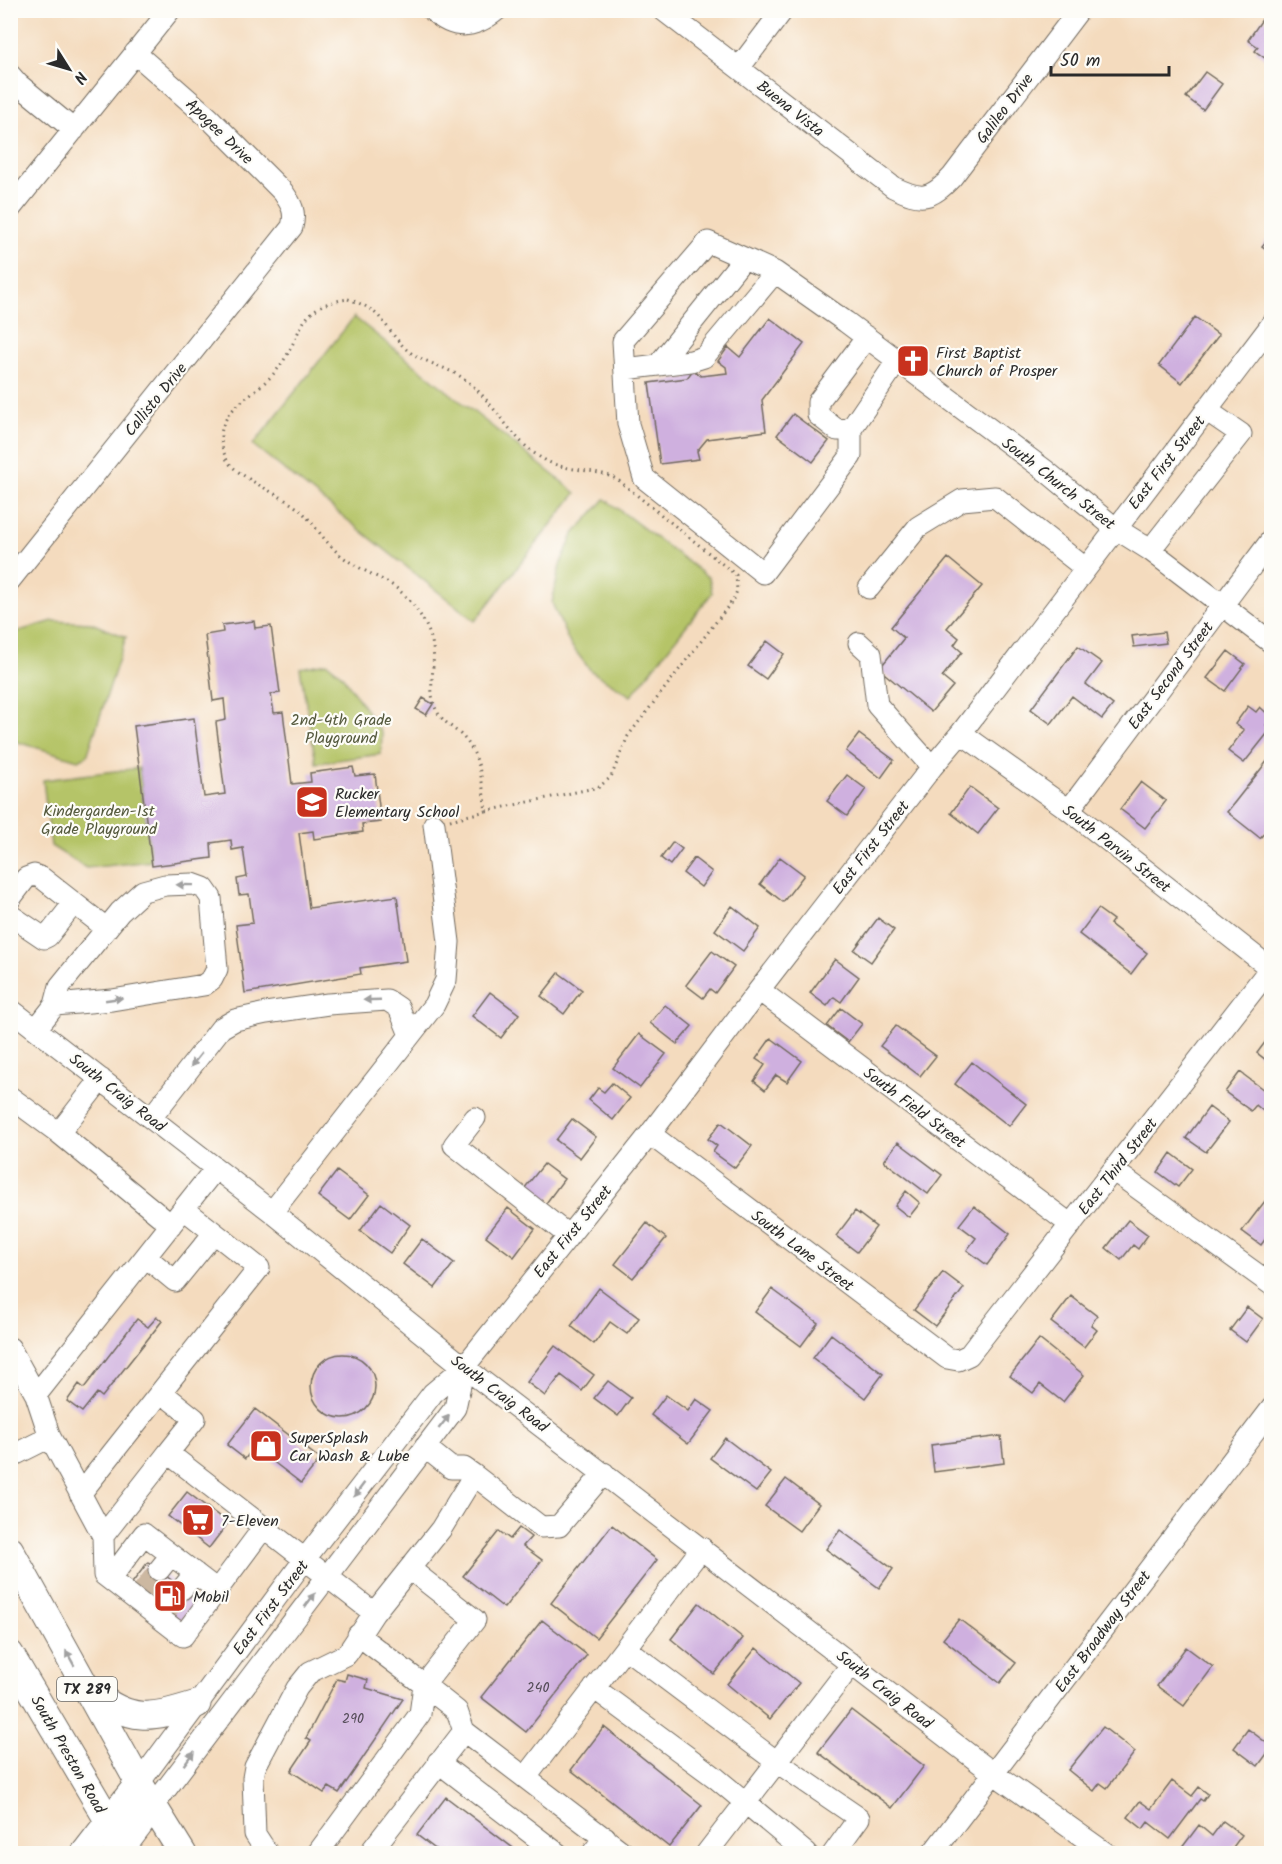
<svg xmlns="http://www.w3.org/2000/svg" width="1282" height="1864" font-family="Kalam,sans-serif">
	<rect width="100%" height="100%" fill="#fdfcf7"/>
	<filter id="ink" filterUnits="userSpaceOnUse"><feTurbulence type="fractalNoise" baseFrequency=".0167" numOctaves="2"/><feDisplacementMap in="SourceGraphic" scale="12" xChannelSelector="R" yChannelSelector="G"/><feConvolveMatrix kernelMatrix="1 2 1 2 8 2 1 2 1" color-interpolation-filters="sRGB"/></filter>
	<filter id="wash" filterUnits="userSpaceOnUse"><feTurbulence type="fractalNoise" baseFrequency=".008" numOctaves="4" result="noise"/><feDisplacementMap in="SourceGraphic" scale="24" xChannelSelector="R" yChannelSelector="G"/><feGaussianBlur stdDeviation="1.35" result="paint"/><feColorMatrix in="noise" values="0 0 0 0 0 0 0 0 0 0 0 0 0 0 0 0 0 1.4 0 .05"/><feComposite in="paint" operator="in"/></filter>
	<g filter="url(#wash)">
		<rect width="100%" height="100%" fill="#f4dbbe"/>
		<path fill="#b5c467" stroke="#707849" stroke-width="1.5" d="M354,317L576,493L475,621L253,445Z
			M605,499L709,578L712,593L631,696L591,671L570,644L552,603L560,565L573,535Z
			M53,621L91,623L126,637L87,756L78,760L11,740V636L16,632Z
			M327,663L342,675L382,733L381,754L316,763L300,668Z
			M139,768L152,861L86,868L51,846L43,780Z"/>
		<g id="blocks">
			<path fill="#cfb0df" d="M1263,18L1272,24V63L1255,51L1258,47L1248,40Z
				M1205,72L1222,84L1203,110L1186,97Z
				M1272,234V253L1262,246Z
				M1195,317L1219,335L1182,383L1159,365Z
				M770,318L804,344L762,400L766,431L707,439L697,451L699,459L660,464L649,383L687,378L693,370L701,376L727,373L726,367L718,361L728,347L740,357Z
				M793,414L829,441L813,462L777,435Z
				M948,558L982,586L947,628L959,638L954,645L962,652L942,677L953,686L931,712L879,669L904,638L891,627Z
				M254,621L255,628L271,626L280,693L271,694L274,713L283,712L292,784L311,782L310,773L353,767L355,776L375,774L381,822L362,824L363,832L314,839L313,831L299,833L309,908L397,896L406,961L360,968L361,974L245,993L236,925L253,923L249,894L239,895L237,879L247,877L243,848L232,850L231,840L211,843L212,858L152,866L134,726L194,718L204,797L225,794L216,722L226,720L224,699L213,701L205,635L223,632L222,625Z
				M1164,632L1166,643L1134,647L1132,636Z
				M767,641L784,654L766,679L748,666Z
				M1078,646L1102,663L1086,684L1113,705L1102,719L1072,696L1051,724L1031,709Z
				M1228,651L1245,664L1225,691L1207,678Z
				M423,698L433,704L426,715L416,709Z
				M1248,706L1256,712L1260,707L1272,718L1266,725L1271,729L1244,763L1228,751L1244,730L1235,724Z
				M859,734L894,760L881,778L846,751Z
				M1272,755V824L1260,838L1227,812Z
				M847,775L866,789L847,816L827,801Z
				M1141,782L1166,801L1145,828L1120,809Z
				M970,787L998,808L978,834L951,813Z
				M673,842L682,849L670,865L661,858Z
				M780,857L804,875L783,902L760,884Z
				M694,858L712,872L701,887L683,873Z
				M732,906L760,928L743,951L715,930Z
				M1098,909L1113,920L1110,924L1147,953L1131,974L1079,934Z
				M878,918L894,930L871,962L854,950Z
				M712,951L734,967L715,993L710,989L703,998L686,985Z
				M835,959L859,977L841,1002L834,997L827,1006L810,993Z
				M559,973L582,990L564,1014L541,996Z
				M490,992L519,1014L501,1038L472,1016Z
				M665,1005L692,1026L677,1044L650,1023Z
				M841,1008L862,1024L848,1042L827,1026Z
				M896,1026L936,1056L920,1076L880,1046Z
				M1272,1033V1062L1270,1063L1257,1053Z
				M639,1034L666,1054L640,1088L613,1068Z
				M771,1038L802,1061L787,1082L776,1075L765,1090L754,1081L765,1065L756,1059Z
				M972,1062L1026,1104L1009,1126L955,1084Z
				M1240,1072L1272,1096V1099L1263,1111L1256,1105L1251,1111L1225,1092Z
				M612,1083L630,1098L613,1120L589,1100L598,1088L604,1092Z
				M1209,1107L1229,1122L1206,1152L1186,1138Z
				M572,1119L596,1137L580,1158L556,1140Z
				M721,1122L752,1146L735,1168L713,1152L717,1146L708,1139Z
				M898,1142L942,1175L928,1194L884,1161Z
				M1171,1153L1192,1169L1178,1187L1158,1172Z
				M544,1164L564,1179L544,1206L523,1190Z
				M337,1171L369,1195L350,1220L318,1196Z
				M906,1191L920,1203L909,1217L895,1206Z
				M1272,1192V1230L1261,1245L1242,1231Z
				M381,1203L410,1225L390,1253L360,1231Z
				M974,1206L1010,1234L987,1265L967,1250L976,1238L959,1225Z
				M508,1208L535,1229L514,1257L486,1236Z
				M855,1211L876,1227L857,1252L836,1236Z
				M1128,1220L1148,1235L1138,1249L1133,1245L1121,1260L1106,1248Z
				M647,1223L666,1238L633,1278L615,1264Z
				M422,1239L454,1263L435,1288L403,1264Z
				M943,1272L964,1288L935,1326L914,1310Z
				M599,1288L639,1318L627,1334L610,1322L594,1344L571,1326Z
				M772,1289L818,1323L801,1346L755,1312Z
				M1071,1296L1097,1316L1091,1325L1097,1330L1084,1347L1051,1322Z
				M1247,1307L1263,1319L1246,1342L1230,1330Z
				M157,1317L162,1321L102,1397L97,1393L82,1412L67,1401L79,1384L84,1388L137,1319L148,1327Z
				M831,1334L883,1374L865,1398L813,1358Z
				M1039,1339L1084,1375L1063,1402L1040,1384L1033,1393L1010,1376Z
				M555,1346L594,1375L582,1391L561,1375L545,1396L527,1382Z
				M311 1386a32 32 0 1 1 64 0a32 32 0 1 1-64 0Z
				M608,1381L631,1398L618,1416L594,1398Z
				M666,1395L688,1411L696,1399L713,1411L688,1444L651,1415Z
				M255,1409L320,1459L301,1483L254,1447L245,1459L227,1445Z
				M1001,1436L1004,1463L934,1472L931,1445Z
				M725,1438L771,1473L756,1492L710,1458Z
				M786,1479L819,1504L799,1531L765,1506Z
				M187,1492L228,1523L209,1548L168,1516Z
				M612,1525L657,1560L596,1638L551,1603Z
				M519,1528L531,1537L523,1546L542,1560L504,1608L463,1576L499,1531L510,1539Z
				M840,1530L893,1569L879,1588L826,1549Z
				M148,1562L197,1600L181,1621L132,1583Z
				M699,1603L743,1638L714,1674L671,1639Z
				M959,1619L1016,1663L1000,1683L943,1639Z
				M542,1620L587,1655L526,1732L481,1697Z
				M1186,1647L1213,1667L1184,1706L1157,1686Z
				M756,1648L799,1683L770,1719L727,1684Z
				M347,1674L368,1680L366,1688L403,1699L339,1793L329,1787L324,1793L291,1771L311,1741L306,1738L337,1679L345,1681Z
				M851,1710L924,1766L892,1808L818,1752Z
				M604,1727L702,1805L669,1847L571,1770Z
				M1103,1727L1135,1752L1107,1788L1100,1783L1094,1791L1068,1770Z
				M1248,1729L1272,1747L1258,1766L1234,1748Z
				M1172,1781L1192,1796L1199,1787L1208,1794L1203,1801L1200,1799L1170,1839L1148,1822L1143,1829L1128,1817L1140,1801L1151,1809Z
				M446,1797L521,1854H442L417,1835Z
				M1223,1821L1242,1835L1228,1854H1187L1181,1849L1199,1825L1212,1836Z"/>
		</g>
	</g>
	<g filter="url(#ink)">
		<use href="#blocks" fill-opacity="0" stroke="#71695e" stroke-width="1.5"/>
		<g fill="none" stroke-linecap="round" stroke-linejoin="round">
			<path stroke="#ccb8a1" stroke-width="21" stroke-dasharray="21 10" stroke-linecap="butt" d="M143,1591L159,1570
				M167,1610L182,1589"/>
			<defs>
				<path id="minor" d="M432,10C454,31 474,29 497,10
					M663,10L893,187C922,201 930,200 952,177L1079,10
					M739,68L783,10
					M10,75L18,84L74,130
					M10,209L170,10
					M898,360L851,429V456L763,573L644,478L628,424L623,341L708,242L775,272L846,322L1046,471L1115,528L1150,550L1272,643
					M658,365L744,258
					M625,369L691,361L704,357L775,272
					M851,429L837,430L818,415V402L867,337
					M1150,550L1241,434L1206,410
					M10,580L292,227C296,212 292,205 283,192L209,118L135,53
					M869,588L918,527L962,500L995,497L1085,568
					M859,643L871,654L877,705L932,767
					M961,733L1069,810L1270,968
					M1069,810L1272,539
					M10,899L26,878L34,875L42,878L106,928
					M10,915L44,938L48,936L74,903
					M759,990L1071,1225
					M10,1009L272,1212L464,1367L993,1773L1107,1854
					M36,1029L55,1005L60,986L120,912L143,891L165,885L193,884L204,888L211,898L217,969L212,979L204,985L112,1000L55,1005
					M101,1079L59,1133L171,1225
					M10,1097L59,1133
					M151,1118L221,1028L235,1020L266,1013L328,1004L387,1000L399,1008L410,1035
					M475,1118L454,1145L569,1236
					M650,1134L947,1358L958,1360L969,1355L1272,966
					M1114,1171L1272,1285
					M272,1212L434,1005L446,980L449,942L434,824
					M146,1257L175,1281L214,1233
					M10,1348L36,1395
					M161,1392L195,1419L168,1453
					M50,1437L36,1395L215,1169
					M425,1447L451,1468H464L474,1475L541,1527L559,1526L604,1473
					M10,1457L50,1437L103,1536L168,1453L374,1613L441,1529L474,1475
					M80,1494L259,1268L184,1209
					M103,1536L104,1575L183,1636L264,1527
					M410,1569L475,1620L424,1685L457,1711L464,1731
					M159,1570L171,1555
					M110,1579L144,1534L217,1590
					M182,1589L195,1573
					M625,1648L777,1762L859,1818L833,1854
					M594,1688L716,1778L807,1854
					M438,1762L558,1854
					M526,1777L702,1548
					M139,1783L305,1559L433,1393L464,1367L650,1134L759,990L932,767L961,733L1272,324
					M154,1805L455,1408L464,1367
					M268,1854L255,1834L253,1778L255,1767L297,1688L310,1672L347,1654L374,1613
					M317,1854L420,1714L424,1685L358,1635
					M369,1854L464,1731L625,1854
					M592,1854L605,1837
					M706,1854L852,1664
					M932,1854L1272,1408"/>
				<path id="major" d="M10,1550L139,1783L183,1854
					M10,1654L128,1854
					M90,1691C133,1723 148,1719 197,1704
					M84,1854L139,1783
					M117,1854L154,1805"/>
			</defs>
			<use href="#minor" stroke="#71695e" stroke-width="23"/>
			<use href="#major" stroke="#71695e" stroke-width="29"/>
			<path stroke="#71695e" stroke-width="3" stroke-dasharray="1.5 4.5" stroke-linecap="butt" d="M348,299C385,311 382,326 406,349C419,361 447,367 463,378C494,400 510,440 543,459C566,473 595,467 618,480L736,575L737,591L733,600L628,736L611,777L599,787L486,811C482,786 482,758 464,738C457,730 444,723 438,713C424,690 439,663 431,638C424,616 407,593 387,582C370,573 351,565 337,552C323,540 314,523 301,511C283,495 236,477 227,460C204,413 253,399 276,371C305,336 293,306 348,299Z
				M450,820L486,811"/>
			<use href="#minor" stroke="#fff" stroke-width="21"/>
			<use href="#major" stroke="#fff" stroke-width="27"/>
		</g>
		<defs><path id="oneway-solid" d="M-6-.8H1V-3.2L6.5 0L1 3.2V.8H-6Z" transform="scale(1.5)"/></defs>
		<g fill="#a0a0a0">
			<use href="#oneway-solid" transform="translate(185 885) rotate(-179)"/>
			<use href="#oneway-solid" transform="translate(114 999) rotate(-8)"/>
			<use href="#oneway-solid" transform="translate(372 1000) rotate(178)"/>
			<use href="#oneway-solid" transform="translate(196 1060) rotate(128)"/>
			<use href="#oneway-solid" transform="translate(444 1422) rotate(-52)"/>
			<use href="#oneway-solid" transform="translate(359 1490) rotate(127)"/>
			<use href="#oneway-solid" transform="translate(310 1600) rotate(-53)"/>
			<use href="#oneway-solid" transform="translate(70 1658) rotate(-119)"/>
			<use href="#oneway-solid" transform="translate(189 1758) rotate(-53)"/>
		</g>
	</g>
	<defs>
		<symbol id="church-square" viewBox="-11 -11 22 22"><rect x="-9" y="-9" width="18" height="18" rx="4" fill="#c8321e" stroke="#fdfcf7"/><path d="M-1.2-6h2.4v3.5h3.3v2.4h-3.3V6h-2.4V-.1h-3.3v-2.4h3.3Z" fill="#fff"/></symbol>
		<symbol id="school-square" viewBox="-11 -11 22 22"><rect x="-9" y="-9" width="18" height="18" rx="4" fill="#c8321e" stroke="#fdfcf7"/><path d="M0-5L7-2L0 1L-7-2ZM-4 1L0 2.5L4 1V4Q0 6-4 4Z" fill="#fff"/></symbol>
		<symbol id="shop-square" viewBox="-11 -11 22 22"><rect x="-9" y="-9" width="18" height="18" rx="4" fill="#c8321e" stroke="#fdfcf7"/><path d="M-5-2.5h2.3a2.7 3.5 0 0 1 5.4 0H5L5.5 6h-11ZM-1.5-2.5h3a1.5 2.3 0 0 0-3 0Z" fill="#fff"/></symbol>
		<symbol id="supermarket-square" viewBox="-11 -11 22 22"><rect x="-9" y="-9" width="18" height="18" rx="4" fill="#c8321e" stroke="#fdfcf7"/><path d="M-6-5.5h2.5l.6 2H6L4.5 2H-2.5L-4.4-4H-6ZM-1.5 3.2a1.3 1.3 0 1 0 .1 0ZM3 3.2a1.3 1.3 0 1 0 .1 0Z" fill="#fff"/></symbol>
		<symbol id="fuel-square" viewBox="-11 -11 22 22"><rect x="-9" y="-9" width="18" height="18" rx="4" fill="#c8321e" stroke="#fdfcf7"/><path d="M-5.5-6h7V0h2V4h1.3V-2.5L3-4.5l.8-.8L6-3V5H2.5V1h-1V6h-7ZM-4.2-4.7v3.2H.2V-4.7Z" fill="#fff"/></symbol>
	</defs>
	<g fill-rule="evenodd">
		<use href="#church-square" x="894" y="342" width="38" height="38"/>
		<use href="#school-square" x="293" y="783" width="38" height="38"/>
		<use href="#shop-square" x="247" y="1427" width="38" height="38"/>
		<use href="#supermarket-square" x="179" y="1501" width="38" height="38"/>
		<use href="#fuel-square" x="151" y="1577" width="38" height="38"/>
	</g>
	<g text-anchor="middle" stroke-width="4.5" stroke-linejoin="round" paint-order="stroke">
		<g font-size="14" fill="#544c58">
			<text x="538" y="1692">240</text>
			<text x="353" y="1723">290</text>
		</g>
		<rect fill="#fdfcf7" stroke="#6a6a68" stroke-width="1.5" x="57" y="1677" width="60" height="24" rx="4.5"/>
		<g font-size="15" font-weight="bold" fill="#2b2b2b">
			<text x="87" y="1694">TX 289</text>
		</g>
		<g font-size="16" fill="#2b2b2b" stroke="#fdfcf7">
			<text transform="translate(791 108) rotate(38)" y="6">Buena Vista</text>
			<text transform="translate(1004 108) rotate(-53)" y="6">Galileo Drive</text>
			<text transform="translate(220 131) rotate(44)" y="6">Apogee Drive</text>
			<text transform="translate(155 399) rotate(-51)" y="6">Callisto Drive</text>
			<text transform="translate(1166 462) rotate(-52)" y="6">East First Street</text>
			<text transform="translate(1059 483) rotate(38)" y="6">South Church Street</text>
			<text transform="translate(1170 675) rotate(-53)" y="6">East Second Street</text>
			<text transform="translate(870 847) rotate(-52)" y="6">East First Street</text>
			<text transform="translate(1117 848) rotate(38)" y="6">South Parvin Street</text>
			<text transform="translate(118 1092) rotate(38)" y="6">South Craig Road</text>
			<text transform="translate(915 1107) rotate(37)" y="6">South Field Street</text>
			<text transform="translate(1117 1166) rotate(-52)" y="6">East Third Street</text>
			<text transform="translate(572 1231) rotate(-51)" y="6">East First Street</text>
			<text transform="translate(803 1250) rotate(37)" y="6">South Lane Street</text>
			<text transform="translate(500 1393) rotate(37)" y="6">South Craig Road</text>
			<text transform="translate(270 1607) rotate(-53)" y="6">East First Street</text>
			<text transform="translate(1102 1631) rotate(-53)" y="6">East Broadway Street</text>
			<text transform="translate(885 1689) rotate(38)" y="6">South Craig Road</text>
			<text transform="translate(69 1754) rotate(60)" y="6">South Preston Road</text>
		</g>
		<g font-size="16" fill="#2b2b2b" stroke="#fdfcf7" text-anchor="start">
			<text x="936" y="358">First Baptist<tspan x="936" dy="18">Church of Prosper</tspan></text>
			<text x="335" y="799">Rucker<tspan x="335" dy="18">Elementary School</tspan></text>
			<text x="289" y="1443">SuperSplash<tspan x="289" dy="18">Car Wash &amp; Lube</tspan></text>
			<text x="221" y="1526">7-Eleven</text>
			<text x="193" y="1602">Mobil</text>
		</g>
		<g font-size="16" fill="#54593d" stroke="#fdfcf7">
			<text x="341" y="725">2nd-4th Grade<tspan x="341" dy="18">Playground</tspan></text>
			<text x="99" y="816">Kindergarden-1st<tspan x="99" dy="18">Grade Playground</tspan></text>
		</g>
	</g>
	<rect width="1282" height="1864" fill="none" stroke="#fdfcf7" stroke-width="36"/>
	<g transform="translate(69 69) rotate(127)" stroke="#fdfcf7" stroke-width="4.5" paint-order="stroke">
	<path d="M0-4.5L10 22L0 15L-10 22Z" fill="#2b2b2b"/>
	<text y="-9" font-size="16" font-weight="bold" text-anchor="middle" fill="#2b2b2b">N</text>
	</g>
	<path d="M1051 66v9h118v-9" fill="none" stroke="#2b2b2b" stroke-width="3"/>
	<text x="1060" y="66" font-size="18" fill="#2b2b2b" stroke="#fdfcf7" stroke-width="4.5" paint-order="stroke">50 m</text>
</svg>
